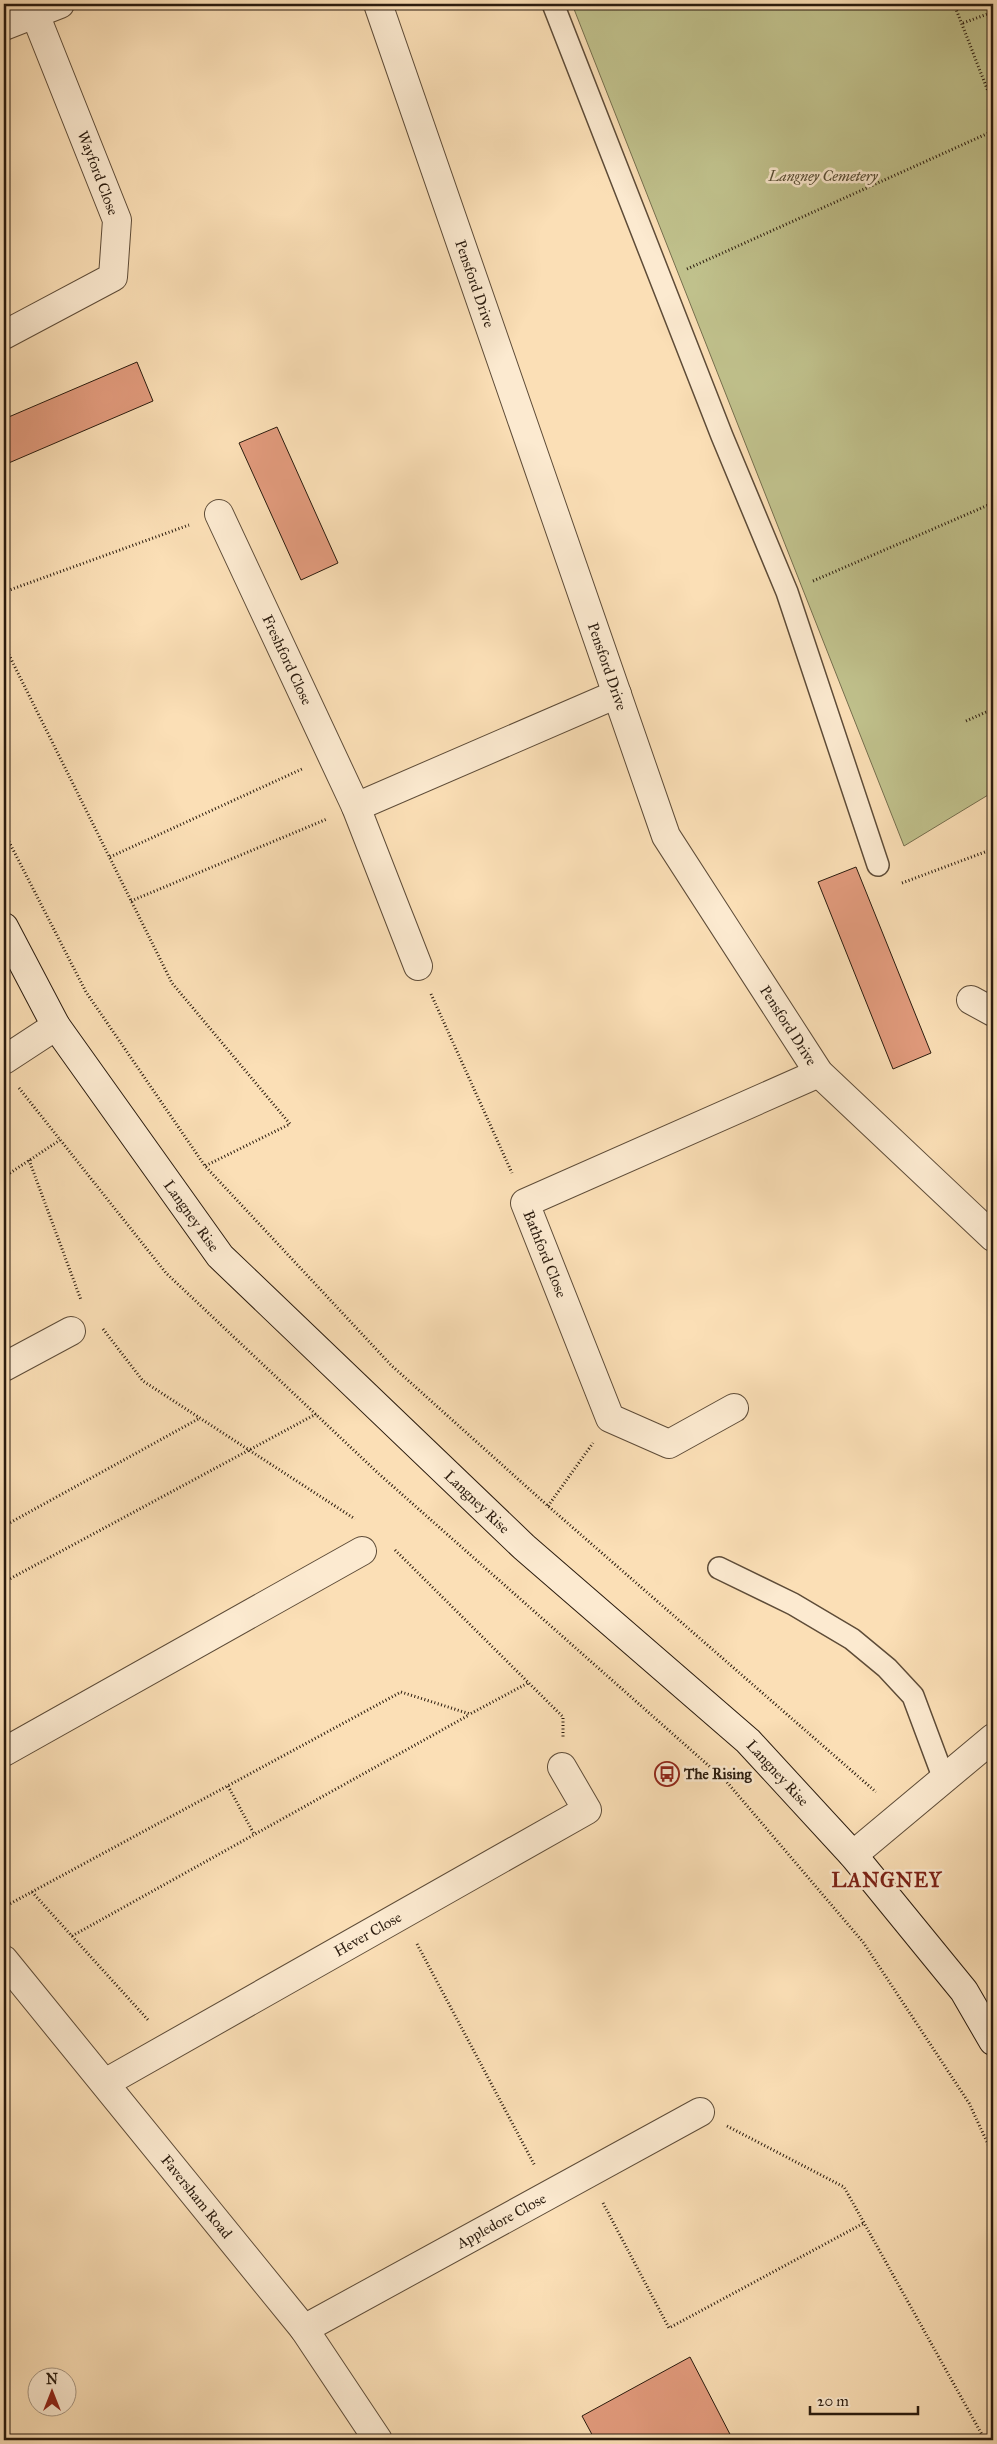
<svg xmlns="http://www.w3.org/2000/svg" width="997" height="2444" font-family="'IM FELL Great Primer',serif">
	<rect width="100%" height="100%" fill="#fbdfb6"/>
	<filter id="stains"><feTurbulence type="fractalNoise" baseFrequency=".004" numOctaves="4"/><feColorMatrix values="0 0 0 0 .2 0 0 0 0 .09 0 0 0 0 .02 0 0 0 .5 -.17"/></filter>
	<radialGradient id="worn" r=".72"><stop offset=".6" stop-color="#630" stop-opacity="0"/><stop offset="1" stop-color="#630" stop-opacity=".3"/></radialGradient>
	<path fill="#c0c18c" stroke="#756e4d" d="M572,4H993V792L904,846Z"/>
	<path fill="#e29b7d" stroke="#2a1b0e" d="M137,362L153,401L4,465V419Z
		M277,427L338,563L301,580L239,443Z
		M856,867L931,1053L893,1069L818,882Z
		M690,2357L733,2440H595L582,2416Z"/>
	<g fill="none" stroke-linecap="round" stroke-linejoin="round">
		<defs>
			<path id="lane" d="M553,4L722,436L787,592L878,865
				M719,1568L793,1604L852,1639L887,1668L913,1696L944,1779"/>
			<g id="street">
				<path id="s1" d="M378,4L666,836L819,1073L993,1237"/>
				<path d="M4,26L60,4"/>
				<path d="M4,335L113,277L117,220L35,14"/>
				<path id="s2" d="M219,514L356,807L418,966"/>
				<path d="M356,807L617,694"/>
				<path d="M971,1000L993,1012"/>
				<path d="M4,1060L56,1026"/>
				<path d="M4,1367L71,1331"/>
				<path d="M734,1408L669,1444L610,1418L525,1203L819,1073"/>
				<path d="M4,1752L362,1551"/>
				<path d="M853,1855L993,1738"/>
				<path id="s3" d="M4,1960L304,2329L378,2440"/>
				<path id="s4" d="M105,2083L587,1810L562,1767"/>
				<path id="s5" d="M304,2329L700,2112"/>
			</g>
			<g id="secondary">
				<path id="s6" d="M4,927L56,1026L220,1256L524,1547L748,1741L853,1855L964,1991L993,2041"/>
			</g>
		</defs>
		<use href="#lane" stroke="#5e4c38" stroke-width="24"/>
		<use href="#street" stroke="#5e4c38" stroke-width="30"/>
		<use href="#secondary" stroke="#2a1b0e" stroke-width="30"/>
		<path stroke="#2a1b0e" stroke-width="3" stroke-dasharray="1 2.5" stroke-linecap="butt" d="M954,4L993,104
			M963,23L993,12
			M687,269L993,131
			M813,581L993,503
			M4,592L189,525
			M4,645L172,983L290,1124L205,1166
			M966,721L993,709
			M4,832L86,992L205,1166L391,1365L548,1506L876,1792
			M110,857L302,769
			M902,883L993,849
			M131,901L327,819
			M431,994L512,1173
			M19,1088L166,1273L379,1474L726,1781L863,1942L969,2103L993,2155
			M29,1160L81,1300
			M4,1177L60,1140
			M103,1329L143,1381L355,1519
			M548,1506L593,1443
			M4,1526L200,1418
			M395,1550L563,1717V1737
			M4,1582L316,1414
			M228,1786L254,1834
			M32,1892L149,2021
			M4,1907L401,1692L470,1714L528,1683
			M72,1936L469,1715
			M417,1944L535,2166
			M727,2126L844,2187L985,2440
			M603,2203L669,2328L864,2223"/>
		<use href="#lane" stroke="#fcead0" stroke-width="21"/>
		<use href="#street" stroke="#fcead0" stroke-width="28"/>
		<use href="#secondary" stroke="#fcead0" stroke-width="28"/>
	</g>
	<defs>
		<symbol id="bus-ring" viewBox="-11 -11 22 22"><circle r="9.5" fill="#fcead0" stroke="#8f2418" stroke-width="1.5"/><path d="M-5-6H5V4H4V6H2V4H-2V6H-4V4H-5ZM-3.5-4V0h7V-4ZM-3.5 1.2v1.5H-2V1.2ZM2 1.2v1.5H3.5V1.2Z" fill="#8f2418"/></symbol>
	</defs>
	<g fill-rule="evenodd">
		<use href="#bus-ring" x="653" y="1760" width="28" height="28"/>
	</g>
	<g text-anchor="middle" stroke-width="5" stroke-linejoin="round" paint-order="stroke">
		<g font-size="15" fill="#2a1b0e" stroke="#fcead0">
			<text transform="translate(98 173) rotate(69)" y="5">Wayford Close</text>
			<text dy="5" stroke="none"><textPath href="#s1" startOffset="296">Pensford Drive</textPath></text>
			<text dy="5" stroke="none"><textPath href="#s2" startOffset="161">Freshford Close</textPath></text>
			<text dy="5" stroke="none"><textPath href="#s1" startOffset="701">Pensford Drive</textPath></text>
			<text dy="5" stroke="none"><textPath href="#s1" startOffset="1106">Pensford Drive</textPath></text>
			<text dy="5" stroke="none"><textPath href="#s6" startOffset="345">Langney Rise</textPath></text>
			<text transform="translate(545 1254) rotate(68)" y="5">Bathford Close</text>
			<text dy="5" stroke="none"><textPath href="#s6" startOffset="750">Langney Rise</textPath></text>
			<text dy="5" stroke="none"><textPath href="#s6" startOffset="1155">Langney Rise</textPath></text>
			<text dy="5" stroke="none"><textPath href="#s4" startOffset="302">Hever Close</textPath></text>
			<text dy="5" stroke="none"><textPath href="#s3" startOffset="305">Faversham Road</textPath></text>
			<text dy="5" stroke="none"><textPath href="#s5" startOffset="225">Appledore Close</textPath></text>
		</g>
		<g font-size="15" font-style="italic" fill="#574d34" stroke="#fcead0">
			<text x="823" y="181">Langney Cemetery</text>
		</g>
		<g font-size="15" font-weight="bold" fill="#2a1b0e" stroke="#fcead0" text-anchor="start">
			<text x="684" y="1779">The Rising</text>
		</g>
		<g font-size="20" font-weight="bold" letter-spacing="1" fill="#7a1f14" stroke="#fcead0">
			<text x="887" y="1887">LANGNEY</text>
		</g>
	</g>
	<rect width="997" height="2444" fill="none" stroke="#fbdfb6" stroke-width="20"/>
	<rect x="5" y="5" width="987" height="2434" fill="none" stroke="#2a1b0e" stroke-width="2.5"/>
	<rect x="10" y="10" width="977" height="2424" fill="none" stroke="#2a1b0e"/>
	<g transform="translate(52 2392)"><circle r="24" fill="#fcead0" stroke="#a89782"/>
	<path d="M0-4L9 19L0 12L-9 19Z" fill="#8f2418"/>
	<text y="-8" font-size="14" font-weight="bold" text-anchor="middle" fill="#2a1b0e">N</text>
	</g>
	<path d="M810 2406v8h108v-8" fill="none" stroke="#2a1b0e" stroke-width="2.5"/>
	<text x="817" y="2406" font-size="15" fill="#2a1b0e" stroke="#fcead0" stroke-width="4" paint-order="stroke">20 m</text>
	<rect width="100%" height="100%" filter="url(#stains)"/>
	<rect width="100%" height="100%" fill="url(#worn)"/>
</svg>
